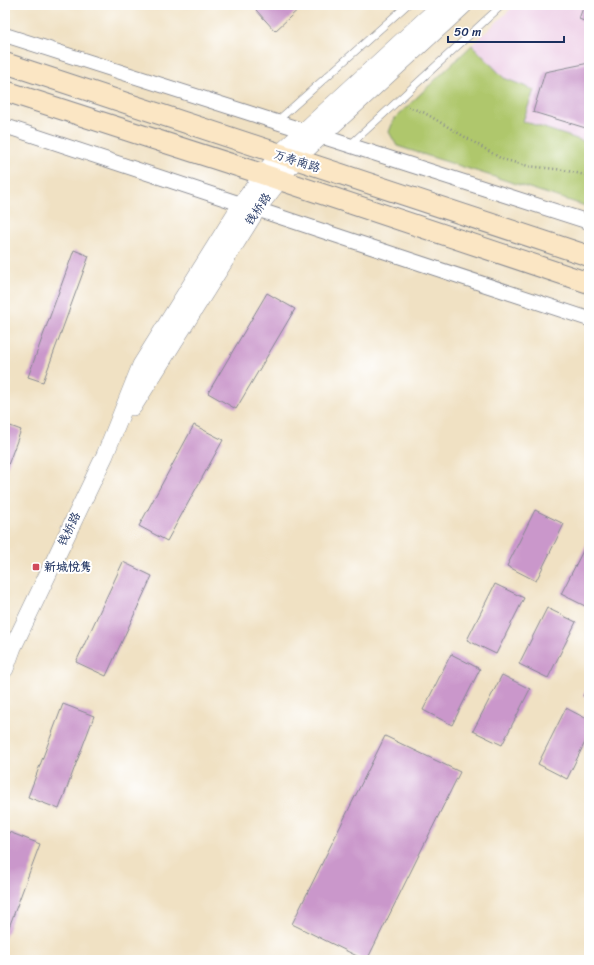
<svg xmlns="http://www.w3.org/2000/svg" width="594" height="965" font-family="Sriracha,'LXGW WenKai TC',sans-serif">
	<rect width="100%" height="100%" fill="#fff"/>
	<filter id="ink" filterUnits="userSpaceOnUse"><feTurbulence type="fractalNoise" baseFrequency=".025" numOctaves="2"/><feDisplacementMap in="SourceGraphic" scale="8" xChannelSelector="R" yChannelSelector="G"/><feConvolveMatrix kernelMatrix="1 2 1 2 8 2 1 2 1" color-interpolation-filters="sRGB"/></filter>
	<filter id="wash" filterUnits="userSpaceOnUse"><feTurbulence type="fractalNoise" baseFrequency=".012" numOctaves="4" result="noise"/><feDisplacementMap in="SourceGraphic" scale="16" xChannelSelector="R" yChannelSelector="G"/><feGaussianBlur stdDeviation="0.9" result="paint"/><feColorMatrix in="noise" values="0 0 0 0 0 0 0 0 0 0 0 0 0 0 0 0 0 1.4 0 .05"/><feComposite in="paint" operator="in"/></filter>
	<g filter="url(#wash)">
		<rect width="100%" height="100%" fill="#f0e1c3"/>
		<path fill="#eed0e7" d="M515,5H589V143L523,121L534,90L504,78L472,45Z"/>
		<path fill="#afc76c" stroke="#657b65" d="M472,45L504,78L534,90L523,121L589,143V207L397,146L389,132L394,119Z"/>
		<g id="blocks">
			<path fill="#ca97cb" d="M262,5H303L275,31L256,10Z
				M584,5H589V23L579,19Z
				M589,63V129L533,112L545,72Z
				M74,250L89,256L43,382L28,377Z
				M267,293L295,309L236,409L208,393Z
				M5,424L21,430L5,473Z
				M194,425L223,440L167,541L139,526Z
				M535,510L564,524L536,581L507,566Z
				M589,539V608L561,594Z
				M123,562L152,576L106,676L76,662Z
				M495,584L524,598L496,654L467,640Z
				M547,608L576,622L548,678L519,664Z
				M451,654L480,669L452,725L423,710Z
				M502,675L530,689L502,745L473,731Z
				M589,684V699L583,696Z
				M63,704L94,716L59,809L28,797Z
				M566,708L589,720V734L567,779L538,764Z
				M385,736L460,772L367,960H365L292,924Z
				M9,832L40,844L5,938V843Z"/>
		</g>
	</g>
	<g filter="url(#ink)">
		<use href="#blocks" fill-opacity="0" stroke="#868890" stroke-width="1"/>
		<g fill="none" stroke-linecap="round" stroke-linejoin="round">
			<defs>
				<path id="service" d="M276,122L407,5
					M351,144L502,5"/>
				<path id="minor" d="M5,35L589,222
					M5,126L589,319"/>
				<path id="tertiary" d="M133,407L258,208L295,160L464,5
					M5,669L13,647L105,455L141,365L242,203L278,155L441,5"/>
				<path id="secondary" d="M5,63L589,256
					M5,91L262,174L589,283"/>
			</defs>
			<use href="#service" stroke="#868890" stroke-width="8"/>
			<use href="#minor" stroke="#868890" stroke-width="16"/>
			<use href="#tertiary" stroke="#868890" stroke-width="18"/>
			<use href="#secondary" stroke="#868890" stroke-width="22"/>
			<path stroke="#868890" stroke-width="2.5" stroke-dasharray="1 3" stroke-linecap="butt" d="M408,107L423,112L502,159L528,166L564,170L589,176"/>
			<use href="#service" stroke="#fff" stroke-width="7"/>
			<use href="#minor" stroke="#fff" stroke-width="14"/>
			<use href="#tertiary" stroke="#fff" stroke-width="17"/>
			<use href="#secondary" stroke="#fbe6c4" stroke-width="20"/>
		</g>
	</g>
	<rect fill="#d1495b" stroke="#fff" stroke-width="1.5" x="32" y="563" width="8" height="8" rx="2"/>
	<g text-anchor="middle" stroke-width="4" stroke-linejoin="round" paint-order="stroke">
		<g font-size="12" fill="#1b2f5e" stroke="#fff">
			<text transform="translate(297 161) rotate(18)" y="4">万寿南路</text>
			<text transform="translate(258 209) rotate(-56)" y="4">钱桥路</text>
			<text transform="translate(69 529) rotate(-64)" y="4">钱桥路</text>
		</g>
		<g font-size="12" font-weight="bold" fill="#1b2f5e" stroke="#fff" text-anchor="start">
			<text x="44" y="571">新城悦隽</text>
		</g>
	</g>
	<rect width="594" height="965" fill="none" stroke="#fff" stroke-width="20"/>
	<path d="M448 36v6h116v-6" fill="none" stroke="#1b2f5e" stroke-width="2"/>
	<text x="454" y="36" font-size="12" fill="#1b2f5e" stroke="#ffffff" stroke-width="3" paint-order="stroke">50 m</text>
</svg>
